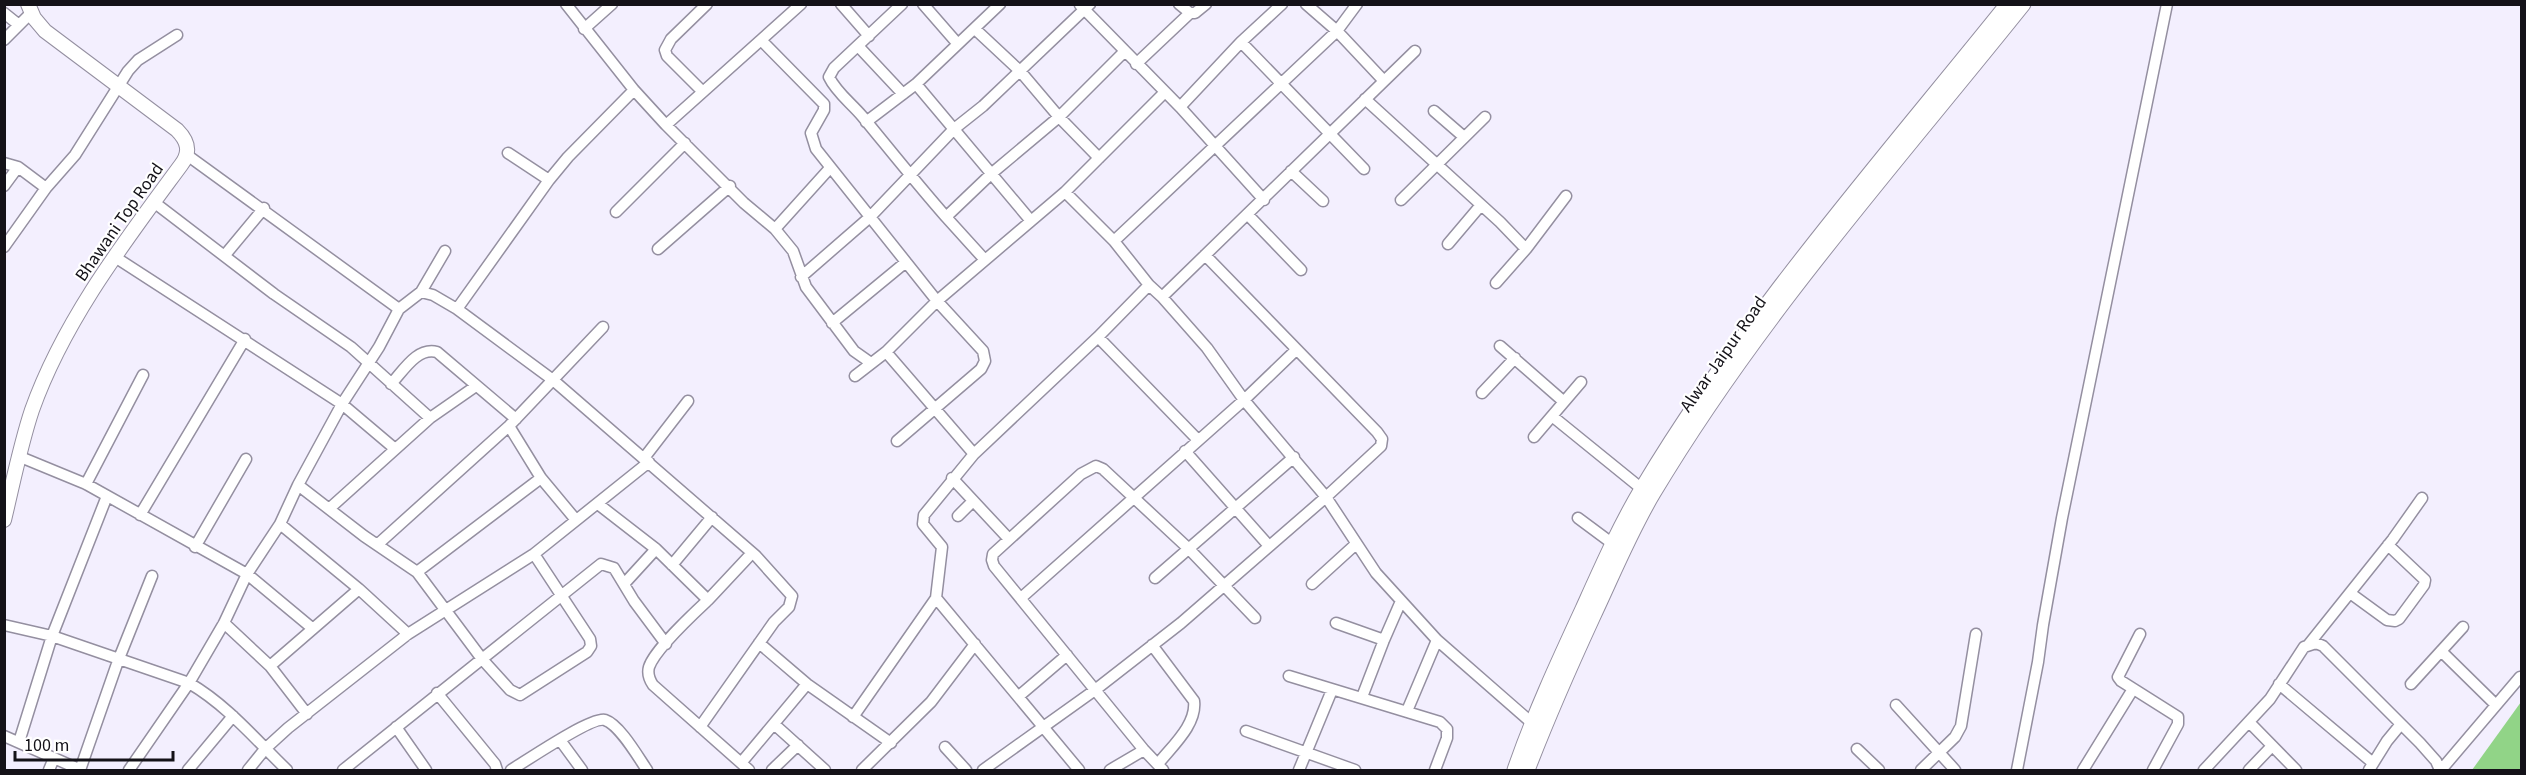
<svg xmlns="http://www.w3.org/2000/svg" width="2526" height="775" font-family="'Source Sans 3',sans-serif">
	<rect width="100%" height="100%" fill="#f3effe"/>
	<path fill="#91d487" d="M2521,702V770H2472Z"/>
	<g fill="none" stroke-linecap="round" stroke-linejoin="round">
		<defs>
			<path id="minor" d="M566,4L634,90L666,125L744,203L775,229L793,251L806,287L854,351L871,363
				M841,4L869,36
				M902,4L834,68L829,77C836,92 851,103 862,116C890,150 917,184 946,217L991,174L1059,117L1124,52
				M923,4L957,43
				M1179,4L1190,13H1195L1206,4
				M1306,4L1337,31L1384,81
				M1080,5L1180,107L1264,200
				M4,13L19,25
				M584,29L612,4
				M975,29L1020,71L1059,117L1099,158
				M4,40L31,13
				M761,40L824,104V110L811,133L816,149L937,301L983,351L985,361L981,369L897,441
				M1241,42L1364,169
				M858,46L903,94
				M1136,64L1190,13
				M916,84L1031,221
				M703,92L667,56L665,50L671,39L707,4
				M1365,99L1500,222L1526,249
				M1180,107L1241,42L1282,4
				M1434,111L1464,137
				M866,122L916,84L1000,4
				M666,125L801,4
				M508,153L549,180
				M187,155L399,309
				M4,163L18,167L46,188
				M1291,171L1323,201
				M4,186L18,167
				M1065,192L1114,241L1149,285L1162,297L1207,348L1244,400L1326,497L1376,573L1437,640L1532,723
				M1401,200L1485,117
				M155,203L274,294L351,347L430,418
				M616,212L685,143
				M1248,215L1301,270
				M946,217L985,260
				M775,229L830,168
				M1114,241L1337,31L1357,4
				M1448,244L1481,205
				M4,247L46,188L75,155L128,71L138,60L177,35
				M658,249L730,186
				M225,255L264,208
				M115,257L342,404L394,448
				M801,277L870,217L954,129L983,106L1090,4
				M1496,283L1526,249L1566,196
				M421,292L445,251
				M1162,297L1415,51
				M457,309L549,180L568,157L634,90
				M832,323L906,262
				M1098,337L1198,440
				M1500,346L1563,401
				M886,352L974,454
				M855,376L886,352L937,301L1065,192L1165,92
				M391,384C404,370 417,347 437,352L516,419
				M1482,393L1515,358
				M1552,416L1642,489
				M509,426L541,478L576,520
				M1534,437L1581,382
				M1185,451L1269,546
				M18,456L86,484L247,574L312,628
				M644,458L688,401
				M952,478L1008,538
				M86,484L143,375
				M298,485L364,536L417,572L482,659L510,690L520,695L587,652L591,646L590,639L534,554
				M598,504L656,549L708,600C693,614 655,649 649,667C647,674 649,679 653,685L749,770
				M330,508L430,418L476,386
				M140,515L245,339
				M958,516L973,501
				M1578,518L1613,544
				M280,524L359,589L408,634
				M377,545L509,426L603,327
				M195,547L246,459
				M672,565L712,517
				M417,572L541,478
				M1155,578L1294,457
				M624,584L656,549
				M1312,584L1356,544
				M2350,593L2387,620L2395,621L2399,619L2424,585L2425,580L2388,545
				M936,598L1079,770
				M1021,598L1244,400L1296,350
				M708,600L752,553
				M224,623L270,666L307,714
				M1336,623L1384,640
				M4,625L52,636L189,683C227,705 256,740 287,770
				M2140,634L2118,677L2121,681L2178,717V724L2153,770
				M759,643L807,684L891,743
				M2309,644L2393,539L2422,498
				M1152,645L1194,701C1197,725 1171,747 1158,764
				M2441,651L2496,705
				M270,666L359,589
				M1289,676L1440,722L1447,729V738L1435,770
				M2279,684L2373,763
				M2411,684L2463,627
				M437,693L495,764L497,770
				M1019,696L1067,655
				M1362,697L1384,640L1401,601
				M1896,705L1955,770
				M1407,711L1437,640
				M853,717L936,598L942,547L923,524L924,515L974,454L1098,337L1149,285
				M2249,722L2296,770
				M774,724L825,770
				M396,727L426,770
				M1246,731L1355,770
				M4,736L81,770
				M560,740L582,770
				M19,742L52,636L107,496
				M945,747L966,770
				M1857,749L1879,770
				M741,763L807,684
				M49,770L54,758
				M80,770L118,661L152,576
				M129,770L189,683L224,623L247,574L280,524L298,485L342,404L379,347L399,309L421,292L433,295L457,309L553,380L756,556L792,596L789,607L774,622L700,727
				M188,770L233,716
				M248,770L265,749L288,728L408,634L534,554L649,462
				M343,770L601,564L614,568L634,601L666,644
				M511,770C526,761 592,716 605,720C620,725 638,757 647,770
				M772,770L798,745
				M862,770L931,702L975,644
				M983,770L1095,690L1181,623L1326,497L1381,446L1382,439L1377,432L1205,255
				M1110,770L1144,750
				M1163,770L1144,750L994,566L992,560L993,554L1081,474L1096,466L1103,469L1189,549L1255,618
				M1299,770L1332,690
				M1921,770L1955,737L1961,726L1976,634
				M2017,770L2038,662L2043,625L2062,518L2167,4
				M2083,770L2133,689
				M2204,770L2270,699L2304,647L2316,643L2323,646L2420,743L2436,761L2440,770
				M2249,770L2272,746
				M2369,770L2387,741L2401,724
				M2441,770L2520,677"/>
			<path id="tertiary" d="M4,520C13,483 20,446 32,410C64,320 125,241 181,165C191,152 188,141 177,130L45,31L34,18L28,4"/>
			<path id="secondary" d="M1515,770C1534,715 1558,663 1583,609C1601,569 1619,528 1642,489C1746,315 1881,162 2008,4
				M1527,770C1547,718 1569,668 1592,618C1612,576 1629,533 1653,493C1758,317 1895,164 2023,4"/>
		</defs>
		<use href="#minor" stroke="#948fa0" stroke-width="13"/>
		<use href="#tertiary" stroke="#948fa0" stroke-width="16"/>
		<use href="#secondary" stroke="#948fa0" stroke-width="17"/>
		<use href="#minor" stroke="#fff" stroke-width="10"/>
		<use href="#tertiary" stroke="#fff" stroke-width="14"/>
		<use href="#secondary" stroke="#fff" stroke-width="15"/>
	</g>
	<g text-anchor="middle" stroke-width="4.5" stroke-linejoin="round" paint-order="stroke">
		<g font-size="18" fill="#141218" stroke="#fff">
			<text transform="translate(119 222) rotate(-55)" y="6">Bhawani Top Road</text>
			<text transform="translate(1723 354) rotate(-55)" y="6">Alwar Jaipur Road</text>
		</g>
	</g>
	<rect width="2526" height="775" fill="none" stroke="#141218" stroke-width="12"/>
	<path d="M15 751v9h158v-9" fill="none" stroke="#141218" stroke-width="3"/>
	<text x="24" y="751" font-size="18" fill="#141218" stroke="#ffffff" stroke-width="4.5" paint-order="stroke">100 m</text>
</svg>
